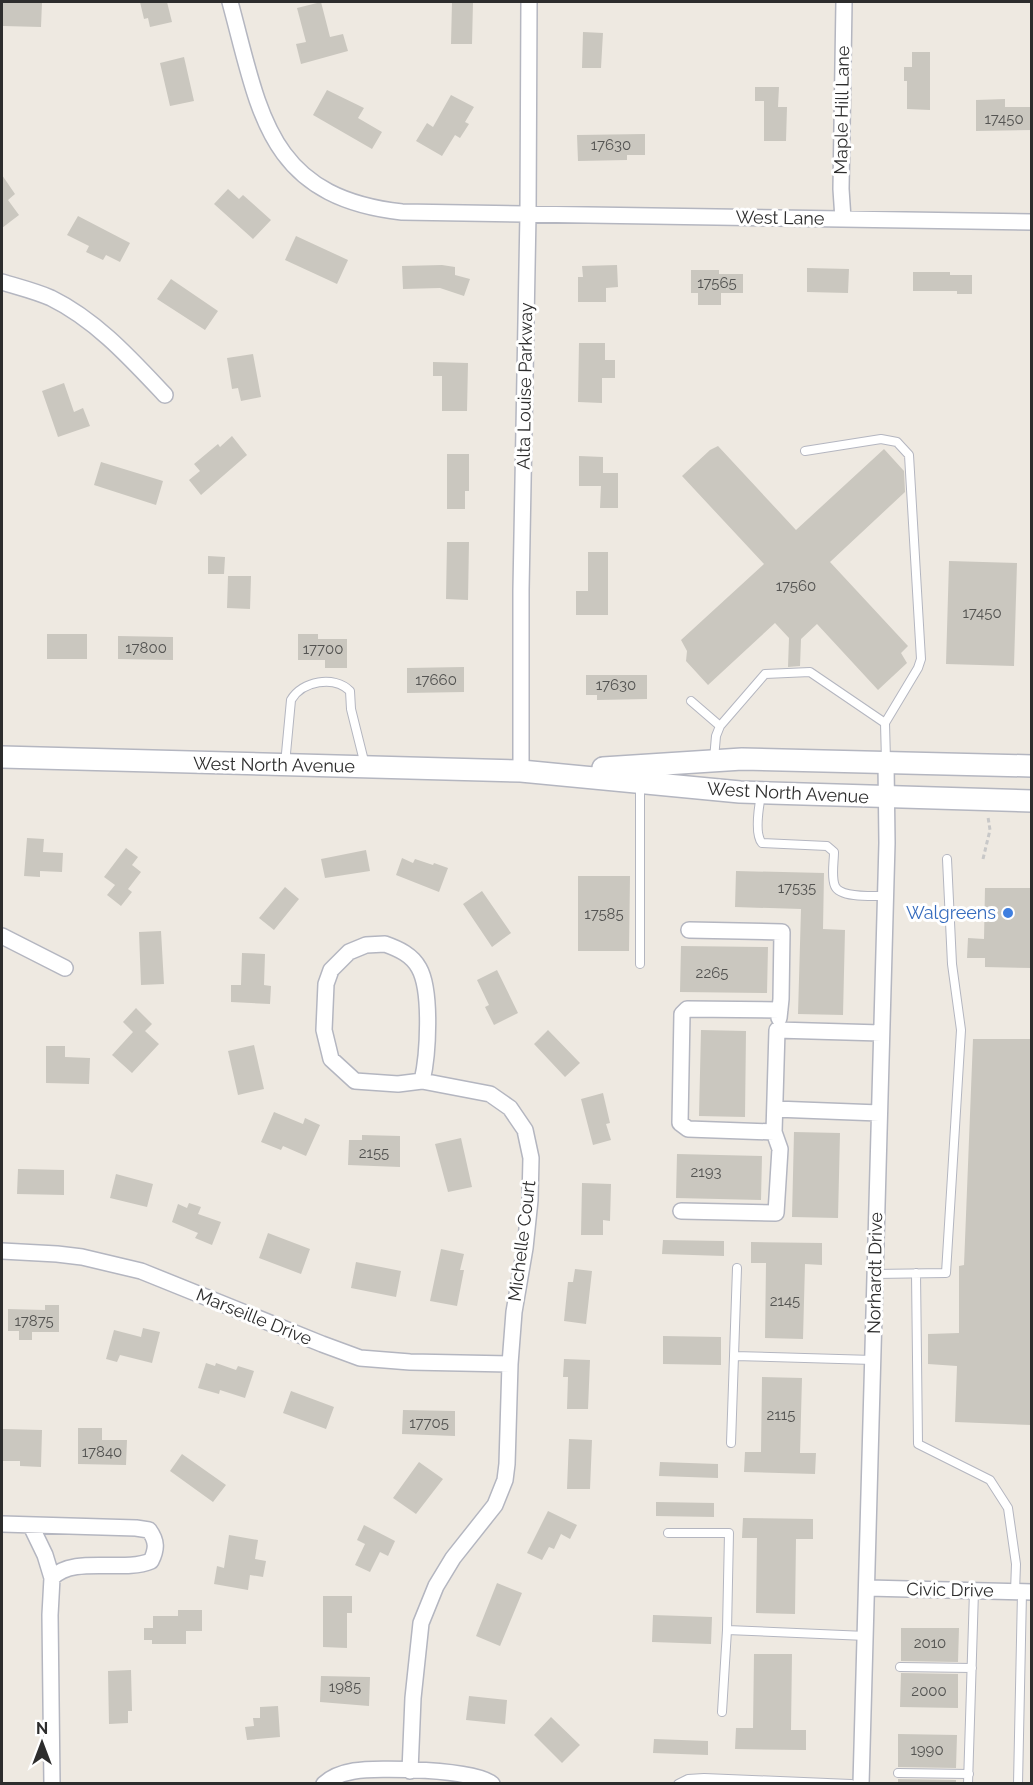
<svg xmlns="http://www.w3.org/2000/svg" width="1033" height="1785" font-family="Raleway,sans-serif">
	<rect width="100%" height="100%" fill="#eee9e1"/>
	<path fill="#cac7bf" d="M3,2H42L41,27L3,26Z
		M140,2H167L172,22L150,27L148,18L144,19Z
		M321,2L330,37L343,34L348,51L301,64L296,44L306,42L297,8Z
		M452,2H473L472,44H451Z
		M583,32L603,33L601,68H582Z
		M912,52H930V110L907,109V81H904V67H912Z
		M184,57L194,101L170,106L160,63Z
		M755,87H779L778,107H787L786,141H764V101H755Z
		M327,90L364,108L358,118L382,132L372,149L313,115Z
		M451,95L474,107L465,122L469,124L460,138L455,135L442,156L416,141L427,123L433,127Z
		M1005,99V107H1032V130L976,131V100Z
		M645,134V155H627V160L578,161L577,135Z
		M2,175L15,194L8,200L19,215L2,228Z
		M228,189L239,199L243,195L271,220L253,239L214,204Z
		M78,216L130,243L120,262L106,255L103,260L86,252L89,246L67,235Z
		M296,236L348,260L337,284L285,260Z
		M442,265L455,267V275L470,279L464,296L440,288L403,289L402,266Z
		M617,265L618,287L606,288V302H578V277H583L582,266Z
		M807,268L849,269L848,293L807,292Z
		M691,270H719V274H743V293H721V305H698V293H691Z
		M913,272H950V275H972V294H957V291H913Z
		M171,279L218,311L205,330L157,299Z
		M579,343H605V360H615V378H602V403L578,402Z
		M253,354L261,397L241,401L238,388L232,389L227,358Z
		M433,362L468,363L467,411H442V376H433Z
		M64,383L74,412L83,408L90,426L58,437L42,391Z
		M232,436L247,455L201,495L189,480L200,471L194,464L218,444L220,447Z
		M718,446L796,530L884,449L904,471L905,492L830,562L908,646L901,653L907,663L878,690L817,624L801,639L800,666L788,667L789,638L775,623L708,685L686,661L687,651L681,640L764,564L682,476L710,450Z
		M447,454H469V491H465V509H447Z
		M579,456L603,457V473H618V508H600L601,486H579Z
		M101,462L163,481L156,505L94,485Z
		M447,542H469L468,600L446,599Z
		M588,552H608V615H576V591H588Z
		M208,556L225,557L224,574H208Z
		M949,561L1017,563L1014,666L946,664Z
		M228,576H251L250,609L227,608Z
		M47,634H87V659H47Z
		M298,634H318V639H347V668H325V660H298Z
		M118,636L173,637V660L118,659Z
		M464,667V692L407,693V668Z
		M586,675H647V699L597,700V695H586Z
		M27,838L44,839L43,852L63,853L62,872L40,871V877L24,876Z
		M126,848L138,857L132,865L141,872L128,889L132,892L121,906L107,895L115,885L104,877Z
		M366,850L370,871L325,878L321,859Z
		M402,858L413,863L415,859L433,865L434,863L448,868L439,892L396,875Z
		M736,871L824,873L823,929L845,930L843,1015L798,1014L801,909L735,907Z
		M578,876H630L629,951H578Z
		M285,887L299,899L274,930L259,918Z
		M985,888H1032V968L985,967V958H967L968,938L984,939Z
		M482,891L511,933L492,947L463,904Z
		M161,931L164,984L141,985L139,932Z
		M681,946L768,947L767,993L680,992Z
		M242,953L265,954L264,985L271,986L270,1004L231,1002V985H241Z
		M497,970L518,1013L494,1025L485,1007L489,1005L477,980Z
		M136,1008L152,1024L145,1031L159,1044L132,1073L112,1055L133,1032L123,1022Z
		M548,1030L580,1063L565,1077L534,1044Z
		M701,1030L746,1031L745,1117L699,1116Z
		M973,1039H1032V1425L955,1422L957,1366L928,1364V1334L959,1333V1266L964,1265Z
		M254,1045L264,1089L238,1095L228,1051Z
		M46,1046H65V1057L90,1058L89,1084L46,1083Z
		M603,1093L610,1123L606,1124L611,1140L593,1145L581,1099Z
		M274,1112L303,1124L305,1118L320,1125L306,1156L283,1146L281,1150L261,1142Z
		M794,1132L840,1133L838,1218L792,1217Z
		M362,1135L400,1136V1167L348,1165L349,1140H362Z
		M461,1138L472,1187L448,1192L435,1144Z
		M677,1154L762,1156L761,1200L676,1198Z
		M18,1169L64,1170V1195L17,1194Z
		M116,1174L153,1184L147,1207L110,1198Z
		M582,1183L611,1184L610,1221L603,1220V1235H581Z
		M189,1203L201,1207L198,1214L221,1222L212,1245L195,1238L198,1233L172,1222L178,1204L187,1208Z
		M268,1233L310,1249L301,1274L259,1258Z
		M663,1240L724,1241V1256L662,1254Z
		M751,1242L822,1243V1265L805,1264L803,1339L765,1338L766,1263H751Z
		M441,1249L464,1254L460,1270H464L457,1306L430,1301Z
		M356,1262L401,1271L396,1297L351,1288Z
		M575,1269L592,1271L586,1324L564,1321L568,1282H573Z
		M45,1305H59V1332H32V1340H19V1331H8V1309L45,1310Z
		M143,1328L160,1332L152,1363L120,1355L117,1362L106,1359L114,1330L141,1337Z
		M663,1336L721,1337V1365L663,1364Z
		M564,1359L590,1360L588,1409H567L568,1377H563Z
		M206,1363L215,1366L216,1363L236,1370L238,1366L254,1371L245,1398L220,1390L219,1394L198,1388Z
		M762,1377L802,1378L800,1453H816L815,1474L744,1472L745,1452H761Z
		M291,1391L334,1407L326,1429L283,1413Z
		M403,1410L455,1411V1436L402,1434Z
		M78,1428H102V1440H127L126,1465L78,1464Z
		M2,1429L42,1430L41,1467L20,1466V1461H2Z
		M569,1439L592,1440L590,1489H567Z
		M182,1454L226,1485L213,1502L170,1471Z
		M419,1462L443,1479L416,1514L393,1498Z
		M660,1462L718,1464V1478L659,1476Z
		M656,1502L714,1503V1517L656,1516Z
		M548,1511L577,1525L570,1539L561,1534L554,1549L549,1547L542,1560L527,1553Z
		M743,1518L813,1519V1539H796L795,1614L756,1613L757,1538H742Z
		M364,1525L395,1541L388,1556L380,1552L370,1572L355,1565L365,1544L357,1540Z
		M229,1535L258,1540L255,1559L266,1561L263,1577L250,1575L248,1590L214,1584L217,1566L224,1568Z
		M497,1583L522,1593L500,1646L476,1636Z
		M323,1596H352V1613H347V1648L323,1647Z
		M178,1610H202V1631H186V1644H152V1640H144V1628H153V1616H178Z
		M653,1615L712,1617L711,1644L652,1642Z
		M901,1628H959L958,1662L901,1661Z
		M754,1654H792L791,1730H806V1750L735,1749L736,1728H753Z
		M131,1670L132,1711H128V1723L109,1724L108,1671Z
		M901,1673L958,1674V1708L900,1707Z
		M321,1676L370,1677L369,1706L320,1702Z
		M469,1696L507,1700L505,1724L466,1720Z
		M278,1706L280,1737L247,1740L245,1727L254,1726L253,1718H260V1707Z
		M551,1717L580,1745L562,1763L534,1735Z
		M898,1734L957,1735L956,1768L898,1767Z
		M654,1739L708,1741V1755L653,1753Z
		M898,1779L956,1780V1784H898Z"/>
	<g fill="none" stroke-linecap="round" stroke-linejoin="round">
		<defs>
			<path id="lane" d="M805,451L881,439L897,442L909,455L921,659L918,668L885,723
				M691,701L720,726
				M714,759L716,736L720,726L765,674L810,672L885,723L886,761
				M285,764L291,700C302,681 334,675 350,691L351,709L365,765
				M640,783V964
				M761,795C759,806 754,834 762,843L827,846L834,852C834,862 831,877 835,886C840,898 873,896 885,896
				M916,1273L918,1444L990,1480L1008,1508L1016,1564L1015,1592
				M874,1274L946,1273L961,1030L952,964L947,859
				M734,1356L737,1268
				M731,1443L734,1356L873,1360
				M668,1533H729L727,1630
				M900,1667L972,1668
				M722,1712L727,1630L866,1636
				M898,1773L969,1774
				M678,1784L688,1779L704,1778L851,1784
				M968,1784L974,1591
				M1018,1784L1022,1592"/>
			<path id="street" d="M230,2C260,112 267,197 402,212L1032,222
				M843,219L841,189L844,2
				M2,282C18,287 35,291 51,298C96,320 131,359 165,395
				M521,771V590L528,214L529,2
				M689,930L782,932L781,999L779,1018
				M2,936L65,968
				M385,944C399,949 412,955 419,968C432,991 428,1056 422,1081L398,1084L355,1081L331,1059L324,1030L326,984L331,970L349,952L366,945Z
				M775,1109L879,1113
				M774,1132L688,1129L680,1123L682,1014L687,1009L780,1010
				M681,1211L776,1213L780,1149L774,1132L777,1030L881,1033
				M2,1251L57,1254L82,1257L141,1271L322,1344L360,1358L410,1362L510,1364
				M2,1524L136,1528L149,1530C157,1541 157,1549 151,1561C123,1573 73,1555 52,1578
				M31,1526L45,1555L52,1578L50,1615L52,1784
				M868,1588L1032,1592
				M410,1771L413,1698L421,1623L436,1586L453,1558L495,1505L505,1480L507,1464L510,1364L514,1312L525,1248L530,1200L531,1158L525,1130L510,1108L490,1094L422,1081
				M324,1784C333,1776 342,1773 354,1771C377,1767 476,1769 492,1784
				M861,1784L887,843L886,763"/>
			<path id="secondary" d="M2,757L521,771L740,792L1032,801
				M603,768L742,759L1032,766"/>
		</defs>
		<use href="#lane" stroke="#b4b6c0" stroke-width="10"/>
		<use href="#street" stroke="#b4b6c0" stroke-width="18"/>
		<use href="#secondary" stroke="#b4b6c0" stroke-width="24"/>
		<path stroke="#c8c8c8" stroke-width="3" stroke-dasharray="4.5 3" stroke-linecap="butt" d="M983,859L990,830L988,817"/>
		<use href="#lane" stroke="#fff" stroke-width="8"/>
		<use href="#street" stroke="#fff" stroke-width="15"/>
		<use href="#secondary" stroke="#fff" stroke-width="21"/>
	</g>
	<circle fill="#3f7fe0" stroke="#fff" stroke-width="2" cx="1008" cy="913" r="6"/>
	<g text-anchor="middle" stroke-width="6" stroke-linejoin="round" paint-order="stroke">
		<g font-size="15" fill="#545452">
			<text x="1004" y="124">17450</text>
			<text x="611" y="150">17630</text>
			<text x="717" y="288">17565</text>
			<text x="796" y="591">17560</text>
			<text x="982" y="618">17450</text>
			<text x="146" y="653">17800</text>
			<text x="323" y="654">17700</text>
			<text x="436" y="685">17660</text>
			<text x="616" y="690">17630</text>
			<text x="797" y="893">17535</text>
			<text x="604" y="919">17585</text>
			<text x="712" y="978">2265</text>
			<text x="374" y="1158">2155</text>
			<text x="706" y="1177">2193</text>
			<text x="785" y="1306">2145</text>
			<text x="34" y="1326">17875</text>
			<text x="781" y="1420">2115</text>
			<text x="429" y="1428">17705</text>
			<text x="102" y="1457">17840</text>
			<text x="930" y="1648">2010</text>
			<text x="345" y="1692">1985</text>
			<text x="929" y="1696">2000</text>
			<text x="927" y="1755">1990</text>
		</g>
		<g font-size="18" fill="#2d2d2d" stroke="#fff">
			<text transform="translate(842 110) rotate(-89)" y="6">Maple Hill Lane</text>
			<text transform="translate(780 218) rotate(1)" y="6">West Lane</text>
			<text transform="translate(525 386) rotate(-89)" y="6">Alta Louise Parkway</text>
			<text transform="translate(274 765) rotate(1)" y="6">West North Avenue</text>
			<text transform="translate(788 793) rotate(3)" y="6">West North Avenue</text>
			<text transform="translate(522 1241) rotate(-83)" y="6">Michelle Court</text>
			<text transform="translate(875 1273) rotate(-89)" y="6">Norhardt Drive</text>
			<text transform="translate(254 1317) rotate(22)" y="6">Marseille Drive</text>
			<text transform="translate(950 1590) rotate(1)" y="6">Civic Drive</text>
		</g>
		<g font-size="18" fill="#366cbe" stroke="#fff" text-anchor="end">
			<text x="996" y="919">Walgreens</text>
		</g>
	</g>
	<rect width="1033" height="1785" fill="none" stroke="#2d2d2d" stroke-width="6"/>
	<g transform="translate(42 1743)" stroke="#ffffff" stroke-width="4.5" paint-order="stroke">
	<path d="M0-4.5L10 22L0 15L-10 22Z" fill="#2d2d2d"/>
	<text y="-9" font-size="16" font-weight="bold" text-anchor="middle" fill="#2d2d2d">N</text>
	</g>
</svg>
